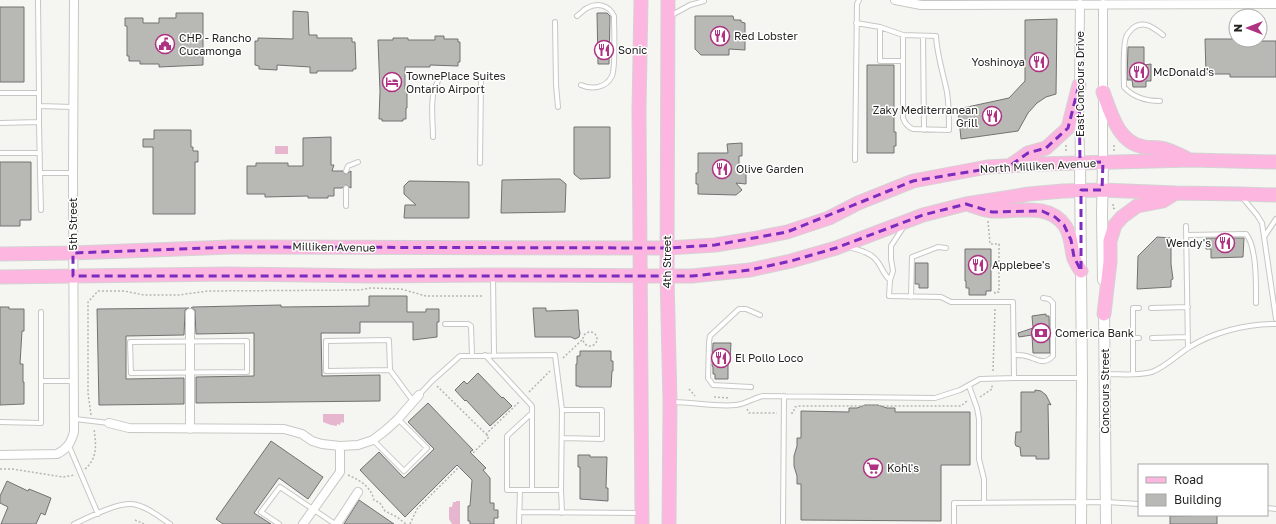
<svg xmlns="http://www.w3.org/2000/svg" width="1276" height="524" font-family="'Golos Text',sans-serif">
	<rect width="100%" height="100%" fill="#f5f6f2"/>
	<path fill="#e6b6cf" d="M275,146H288V154H275Z
		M323,414H344V423L341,422L340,425L337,424V426L331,425L323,422Z
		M456,501H460V524H452L449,519V507H452L453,502H456Z"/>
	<path fill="#b8b9b5" stroke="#727370" d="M0,7H24V82H0Z
		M293,11L308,12L309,35H317V38H352V42H355L356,69H353V71H317V73H310V67L277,65V70L259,69V66L255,65V41H258V38L293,39Z
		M176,13H203V65L159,67V64H140V61H129V56H127V26H125V18H143V23H159V18H176Z
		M597,13H607L610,16L609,64H598Z
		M695,16H733L734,20H741V22L745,23V50L729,49V55H701L695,49Z
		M1057,19L1056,94L1046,97L1037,103L1028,113L1018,131L961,139L958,109L1009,98L1025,81V20Z
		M435,36H444V39H458V42H460V62H458V66L430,65V67H405V89H407V108H406V119H403V121H382V119H379L380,91L378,40H393V38H408V40H435Z
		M1205,39H1236V40L1245,41H1276V77H1230V74H1206Z
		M1128,47H1144V65L1151,64V81H1146V87H1133L1132,80H1127Z
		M867,65H894V132H896V146H894V153H867Z
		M574,127H610V178L580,179L574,174Z
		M154,130H191V147H193V151H198V162H195V214H153V147H143V139H154Z
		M331,137V165H334L332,171H343L344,173L346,174L351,171V188L346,185L342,188H334V196H328V198H308V196L265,197V194H247V166H256V163H288V166H303V138Z
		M742,143V156H739V173H746V184L736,183L742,190L736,195L698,194V184H696V173H698V153H728L727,144Z
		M0,162H31V220H20V226H0Z
		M553,179H560L566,184L565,212L501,213L502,180Z
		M409,181L469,182V218H404L405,205H416L404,194V186Z
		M1157,237L1171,238V264L1173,279L1171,280V287L1137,289L1138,256Z
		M1206,238H1244L1243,257L1211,258V249H1206Z
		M965,249H991V291H986V295H969V288H966V281H965Z
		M915,263H928V288H919V284H915Z
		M369,296H407V312H426V309H439V322H437V337L413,340V322H360V333H321L322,376L380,375V401L196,403V377L254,376V333L196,334L195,313V310L191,308L193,307L281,305V307L369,306Z
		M0,307H9V309H24V331H22L20,364H23V382H24V404L0,405Z
		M189,308L185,310V313L184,335L126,336V379L184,378V404L99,405L97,309Z
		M533,308H546V311L578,310L579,329L580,333L579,337L575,339L571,337H535Z
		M1046,314V316H1049L1050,353H1033L1032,335L1019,337L1018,333L1033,328L1032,316Z
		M713,343H731L730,362H728V379H715V374H713V367L712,366Z
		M580,351H611V361H613V371H612L611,387H579V386H576V364H577V356H580Z
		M478,373L502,398L503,397L512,406L490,426L466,400L465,401L455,390L464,381L467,384Z
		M1035,390L1041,391L1046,395L1051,405L1048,404L1049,459H1036V456H1021L1020,447L1016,446L1015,443L1016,432H1021V392H1035Z
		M428,403L473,450L470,452L486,468L483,470L490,478V503H494V510H498V518H494V524H470V521H468V506H470L472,480L457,465L405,517L360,470L379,452L404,478L434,449L408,422Z
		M865,405H878L887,408H895V412H970V465H941V521L801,520V484H797V476L794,466V456L797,446V438H801V411L849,412V408H857Z
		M271,441L323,477L308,499L279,478L254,513L271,524H223L216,519Z
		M578,455H590V457H607L606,488H608V501L580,499V467H578Z
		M7,481L28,491L29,489L51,498L45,515L41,513L36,524H1L8,507L0,503V496Z
		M359,500L394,524H344Z
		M1217,515V524H1170V516Z"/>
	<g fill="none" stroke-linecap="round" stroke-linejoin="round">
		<defs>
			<path id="service" d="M577,16C580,14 583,10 587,8C597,2 609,5 614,16C614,29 616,66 612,76C606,88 592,90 581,85
				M670,16L690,5L704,1
				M555,22L556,85L558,107
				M856,23L880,27L903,35L936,36C937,55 943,73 947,92C949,105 949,117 949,130L913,129C908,127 905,124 903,118V35
				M880,27V61H903
				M923,36L924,130
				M0,93H39L38,0
				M39,93V106
				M1160,101C1147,101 1133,97 1124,87C1124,77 1122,42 1127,35C1128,33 1131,30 1133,28C1144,19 1155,29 1163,35
				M39,122L40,173H73
				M0,123L39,122V106L73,107
				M433,137C433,121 429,95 438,81
				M0,153H40
				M855,160L857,4L859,0
				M480,163L481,81
				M346,171L348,166L358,162
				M40,173L41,210
				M346,188V206
				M1242,197L1257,215L1262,223L1276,319
				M904,226L891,246V259L893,271L890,280L889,296L941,297L951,302H1013L1014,378
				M1186,226L1188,348
				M1186,235L1246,234C1257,247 1256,285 1256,303
				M1264,237L1276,219
				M848,247C859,250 870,252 877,261C882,267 883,274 890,280
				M493,277L494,355
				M911,297L912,257L938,247L946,248
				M1151,308L1188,307
				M445,324H468L471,326L472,355
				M1133,338V308H1139
				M1152,338L1188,337
				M247,341V372L131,373L130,342Z
				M485,355L532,406V490
				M1014,355C1018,355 1022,355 1026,356C1038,359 1043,366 1053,356V303L1049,299L1043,298
				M390,370L389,340L326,341V371L390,370L413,401
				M1105,374C1121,374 1137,376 1152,372C1165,367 1176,356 1188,348C1213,332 1246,324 1276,324
				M1133,374V338H1139
				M41,381H75
				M969,386L977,408L979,419V459L984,479V503
				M751,387L713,385L708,378L709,342L710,336L739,309H746L760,315
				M419,395L432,381L460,356L555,355L562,410L561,490L562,513
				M672,402C694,402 714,407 736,405C745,404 754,398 763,396L935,398L960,390L980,379L1014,378H1082
				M532,413L507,436V490H561
				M75,419L109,423
				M0,422L41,423V312
				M562,438L602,439V410H562
				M373,440L404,471L427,448L398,419
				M69,446L98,514
				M1267,508L1276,509
				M519,512L641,513
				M74,524C90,517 120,500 137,505C149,508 160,517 170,524
				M279,524L261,512L280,487L335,524
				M519,524L520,490
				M783,524L784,396
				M954,524V503L1106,502L1139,504"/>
			<path id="minor" d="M895,0L921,5H947L1276,4
				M1103,4V162
				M1079,88L1080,4
				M1079,100L1080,163
				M190,313V429
				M109,423L129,428L284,429L302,434L312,441L322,444L340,446L358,445L373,440L386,430L398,419L419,395
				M0,455L57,454C67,449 71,443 74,432L73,173L74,0
				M303,524L340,472V446
				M337,524L358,492"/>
			<path id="tertiary" d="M1103,162L1102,214L1103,280
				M1080,163L1082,378L1081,524
				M1104,308L1106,524"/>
			<path id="primary" d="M641,0L639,110L642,524
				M668,0L667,276L670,402L669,524
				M1103,92C1111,113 1118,143 1144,147C1149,148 1154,147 1160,148C1168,149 1178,154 1186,158
				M1011,165L1028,153L1046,148L1068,128L1079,85
				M970,205C977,207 986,211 993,211C1017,212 1049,202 1065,226C1071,235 1071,244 1073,255C1074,261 1078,266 1081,271
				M0,254L73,253L231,247L640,248H668L715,245L752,239L787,232L829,218L858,203L913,181L987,167L1040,164L1191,160L1276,162
				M0,277L228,274L370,276L493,275L692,276L750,270L791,261L836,248L923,215L966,204L1029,194L1063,191L1102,190L1176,193L1240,194L1276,195
				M1104,314L1110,262V241L1115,225L1122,217L1137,206L1163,201L1174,194"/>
		</defs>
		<use href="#service" stroke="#c7c8c4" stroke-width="6"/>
		<use href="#minor" stroke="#c7c8c4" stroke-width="10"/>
		<use href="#tertiary" stroke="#c7c8c4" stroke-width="12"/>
		<use href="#primary" stroke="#d3d3d3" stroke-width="15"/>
		<path stroke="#b5b6b3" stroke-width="1.5" stroke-dasharray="2 2" stroke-linecap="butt" d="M1066,145V152
			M1114,145V151
			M1113,204V208L1115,209
			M988,221L990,244H999V292H995V296
			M583 339a7 7 0 1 1 14 0a7 7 0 1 1-14 0Z
			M563,358L583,339
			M993,371L995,309
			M437,386L486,434L519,402
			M689,389L695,396
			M529,392L550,371
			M714,397L730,398
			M980,397L992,389V385
			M747,409L749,413H777
			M791,413H793L795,407L799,406H961L967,401
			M91,415L88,393V302L98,291H124L144,295H179L208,291L360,290L370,288L401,289L426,296H484
			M0,469H12L63,477L75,475
			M85,469C98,458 96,444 94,429
			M348,475C360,480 371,487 374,500L380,503L385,511L397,517L406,524
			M135,520L144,524
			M410,524L417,509L489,437L486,434"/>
		<use href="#service" stroke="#fff" stroke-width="4"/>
		<use href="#minor" stroke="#fff" stroke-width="8"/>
		<use href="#tertiary" stroke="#fff" stroke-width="10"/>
		<use href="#primary" stroke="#fdb6df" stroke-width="13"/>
	</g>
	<path fill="none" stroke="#7b2cbf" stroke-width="3" stroke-dasharray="8 5" stroke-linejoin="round" d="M1079,85L1080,163L1103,162L1102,190H1081V271L1074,257L1071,240L1064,225L1055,217L1042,211L992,212L966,204L923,215L836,248L791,261L750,270L692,276H73V253L231,247L668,248L715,245L787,232L913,181L1011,165L1028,153L1046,148L1068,128Z"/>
	<defs>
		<symbol id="restaurant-ring" viewBox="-11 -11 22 22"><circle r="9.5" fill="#fff" stroke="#af3181" stroke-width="1.5"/><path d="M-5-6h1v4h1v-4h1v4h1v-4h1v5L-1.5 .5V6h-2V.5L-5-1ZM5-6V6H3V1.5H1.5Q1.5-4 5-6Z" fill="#af3181"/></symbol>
		<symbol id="civic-ring" viewBox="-11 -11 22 22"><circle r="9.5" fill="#fff" stroke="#af3181" stroke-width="1.5"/><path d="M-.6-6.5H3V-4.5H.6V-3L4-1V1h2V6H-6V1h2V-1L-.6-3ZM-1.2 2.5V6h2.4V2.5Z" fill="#af3181"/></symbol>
		<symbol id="hotel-ring" viewBox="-11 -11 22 22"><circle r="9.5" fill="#fff" stroke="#af3181" stroke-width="1.5"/><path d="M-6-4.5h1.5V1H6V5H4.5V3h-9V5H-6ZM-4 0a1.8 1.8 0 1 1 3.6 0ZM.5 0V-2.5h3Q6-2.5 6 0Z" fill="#af3181"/></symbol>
		<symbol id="bank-ring" viewBox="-11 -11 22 22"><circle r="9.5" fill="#fff" stroke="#af3181" stroke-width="1.5"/><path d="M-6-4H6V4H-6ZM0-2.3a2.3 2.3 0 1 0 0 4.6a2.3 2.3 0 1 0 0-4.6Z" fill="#af3181"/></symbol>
		<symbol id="supermarket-ring" viewBox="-11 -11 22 22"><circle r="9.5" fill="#fff" stroke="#af3181" stroke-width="1.5"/><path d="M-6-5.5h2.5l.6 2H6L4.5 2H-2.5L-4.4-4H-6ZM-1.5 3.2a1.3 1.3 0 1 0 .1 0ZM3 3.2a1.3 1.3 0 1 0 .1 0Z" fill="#af3181"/></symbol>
	</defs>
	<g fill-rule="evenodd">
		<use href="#restaurant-ring" x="709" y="25" width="22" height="22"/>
		<use href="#civic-ring" x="154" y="33" width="22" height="22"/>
		<use href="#restaurant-ring" x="593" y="39" width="22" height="22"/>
		<use href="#restaurant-ring" x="1028" y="51" width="22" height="22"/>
		<use href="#restaurant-ring" x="1128" y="61" width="22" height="22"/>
		<use href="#hotel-ring" x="381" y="71" width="22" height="22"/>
		<use href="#restaurant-ring" x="981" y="105" width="22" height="22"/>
		<use href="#restaurant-ring" x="711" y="158" width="22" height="22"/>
		<use href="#restaurant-ring" x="1214" y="232" width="22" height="22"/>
		<use href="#restaurant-ring" x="967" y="254" width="22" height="22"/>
		<use href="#bank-ring" x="1030" y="322" width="22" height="22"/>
		<use href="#restaurant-ring" x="710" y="347" width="22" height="22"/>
		<use href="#supermarket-ring" x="862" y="457" width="22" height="22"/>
	</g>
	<g text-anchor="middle" stroke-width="3" stroke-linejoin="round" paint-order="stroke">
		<g font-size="11" fill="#242523" stroke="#fff" text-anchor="start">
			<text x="734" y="40">Red Lobster</text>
			<text x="179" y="42">CHP - Rancho<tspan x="179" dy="13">Cucamonga</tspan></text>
			<text x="618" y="54">Sonic</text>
			<text x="1025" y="66" text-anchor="end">Yoshinoya</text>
			<text x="1153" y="76">McDonald's</text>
			<text x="406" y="80">TownePlace Suites<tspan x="406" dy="13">Ontario Airport</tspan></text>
			<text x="978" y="114" text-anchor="end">Zaky Mediterranean<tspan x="978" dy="13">Grill</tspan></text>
			<text x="736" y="173">Olive Garden</text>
			<text x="1211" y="247" text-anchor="end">Wendy's</text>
			<text x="992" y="269">Applebee's</text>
			<text x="1055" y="337">Comerica Bank</text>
			<text x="735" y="362">El Pollo Loco</text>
			<text x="887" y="472">Kohl's</text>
		</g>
		<g font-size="11" fill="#242523" stroke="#fff">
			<text transform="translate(1080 84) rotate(-90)" y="4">East Concours Drive</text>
			<text transform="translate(1038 166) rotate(-3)" y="4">North Milliken Avenue</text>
			<text transform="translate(73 224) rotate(-90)" y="4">5th Street</text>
			<text transform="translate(334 247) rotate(1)" y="4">Milliken Avenue</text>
			<text transform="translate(667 262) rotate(-90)" y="4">4th Street</text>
			<text transform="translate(1105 391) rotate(-90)" y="4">Concours Street</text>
		</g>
	</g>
	<rect x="1138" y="464" width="130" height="52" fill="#ffffff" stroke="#a7a8a7"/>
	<rect x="1146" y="477" width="20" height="6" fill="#fdb6df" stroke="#a7a8a7"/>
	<text x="1174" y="484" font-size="12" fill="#242523">Road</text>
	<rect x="1146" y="494" width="20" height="12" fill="#b8b9b5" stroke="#a7a8a7"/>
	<text x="1174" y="504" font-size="12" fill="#242523">Building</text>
	<g transform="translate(1248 28) rotate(270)"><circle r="19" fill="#ffffff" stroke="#a7a8a7"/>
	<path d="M0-3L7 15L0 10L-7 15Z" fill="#af3181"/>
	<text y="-6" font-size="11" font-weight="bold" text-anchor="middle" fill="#242523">N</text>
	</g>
</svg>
